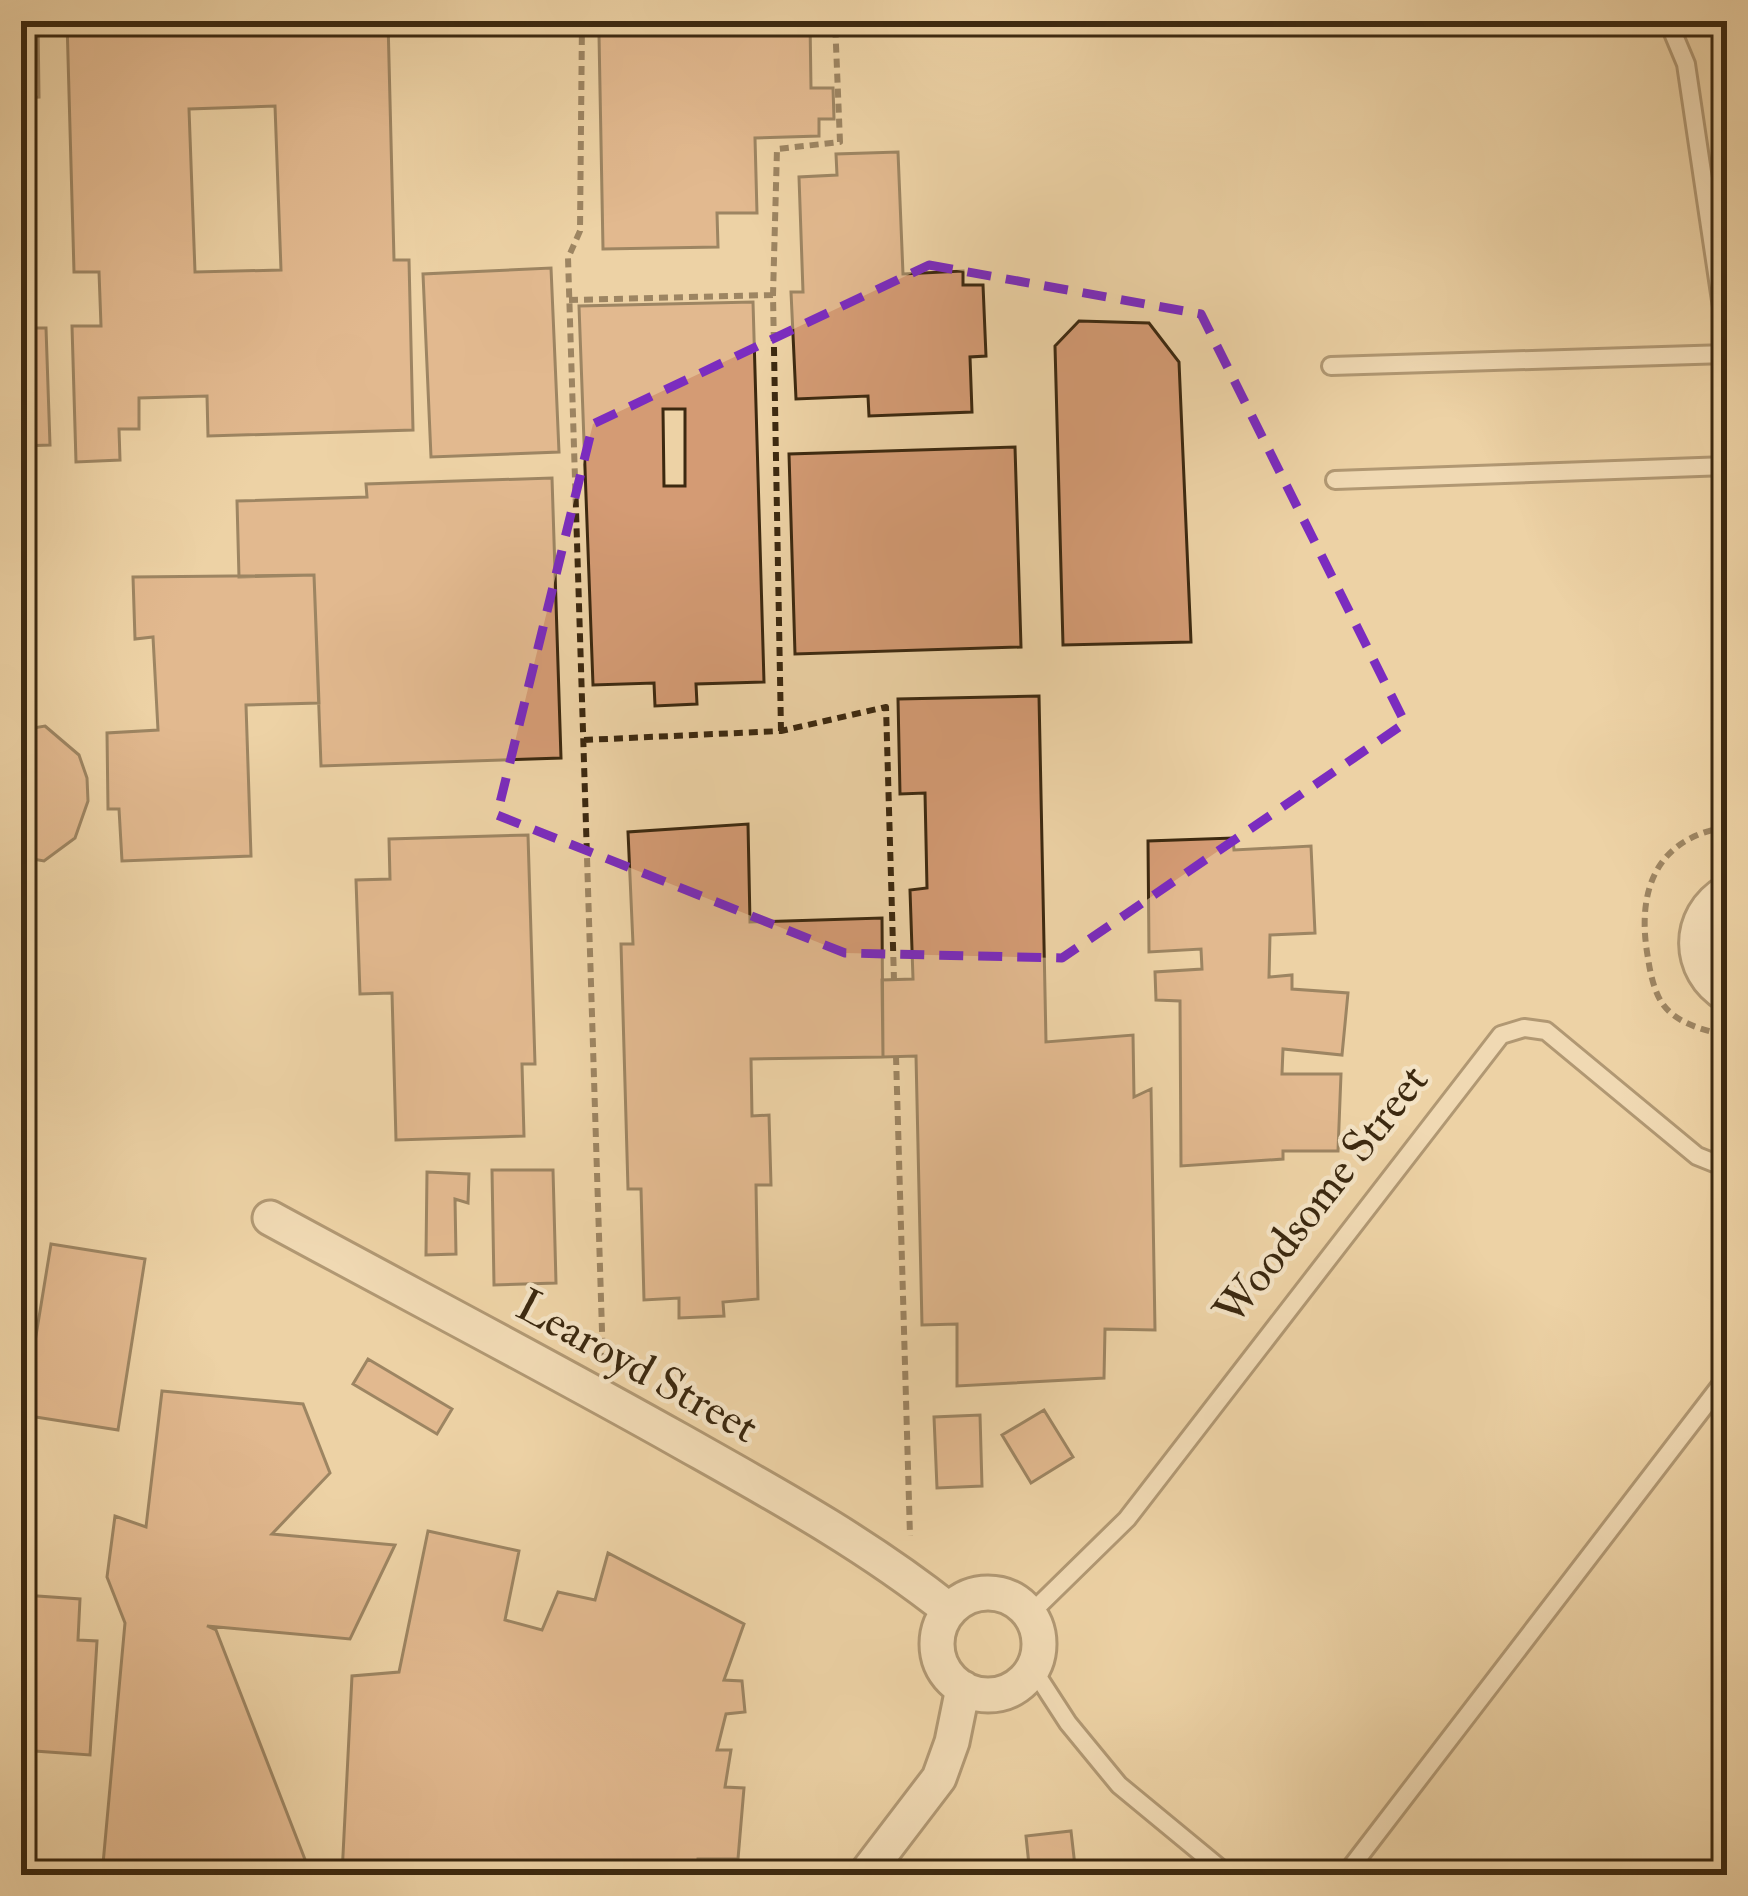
<svg xmlns="http://www.w3.org/2000/svg" width="1748" height="1896" font-family="'IM FELL Double Pica',serif">
	<rect width="100%" height="100%" fill="#edd2a5"/>
	<filter id="stains"><feTurbulence type="fractalNoise" baseFrequency=".00167" numOctaves="4"/><feColorMatrix values="0 0 0 0 .2 0 0 0 0 .09 0 0 0 0 .02 0 0 0 .5 -.17"/></filter>
	<radialGradient id="worn" r=".72"><stop offset=".6" stop-color="#630" stop-opacity="0"/><stop offset="1" stop-color="#630" stop-opacity=".3"/></radialGradient>
	<path fill="#d49b74" stroke="#3c2910" stroke-width="3" fill-rule="evenodd" d="M21,21H38L39,97L21,98Z
		M67,21H388L394,260H409L413,430L208,436L207,396L139,398V429H119L120,460L76,462L72,326H101L99,272H74ZM275,106L281,270L195,272L189,109Z
		M752,21H810L811,88H833L834,119H819V136L755,138L757,213H717L718,247L603,249L599,35L753,33Z
		M898,152L903,274L963,271V285H983L986,356L970,357L972,412L869,416L868,396L796,399L791,292H803L799,177L837,175L836,154Z
		M551,268L559,452L431,457L423,274Z
		M753,302L764,682L696,684L697,704L655,706L654,683L593,685L579,306ZM663,409H685V486H664Z
		M1079,321L1149,323L1179,362L1191,642L1063,645L1055,346Z
		M21,328H46L50,445L21,446Z
		M1015,447L1021,647L795,654L789,454Z
		M552,478L561,758L321,766L314,575L239,577L237,501L367,497L366,484Z
		M314,575L319,703L246,705L251,856L122,861L119,809H108L107,733L158,730L153,637L135,639L133,577Z
		M1039,696L1046,1042L1133,1035L1134,1097L1151,1089L1155,1330L1105,1329L1104,1378L957,1386V1324L922,1325L916,1056L883,1057L882,980L913,979L910,890L927,888L925,793L900,794L898,699Z
		M45,726L79,755L87,778L88,801L75,838L44,861L21,857V730Z
		M748,824L750,922L882,918L883,1057L751,1059L752,1116L769,1115L771,1185H756L758,1299L723,1302L724,1316L679,1318V1298L644,1300L641,1189H628L621,944H633L628,832Z
		M528,835L535,1064H522L524,1136L396,1140L392,993L360,994L356,880L390,879L389,839Z
		M1233,838L1234,850L1311,846L1315,933L1270,935L1269,977L1292,975V989L1348,993L1342,1055L1283,1049L1282,1074H1341L1338,1151H1283V1159L1181,1166L1180,1001L1156,1000L1155,972L1202,969L1201,949L1149,952L1148,841Z
		M492,1170H553L556,1283L494,1285Z
		M427,1172L469,1174L468,1203L455,1199L456,1254L426,1255Z
		M51,1244L145,1259L118,1430L23,1415Z
		M368,1359L452,1409L437,1434L353,1384Z
		M162,1391L303,1404L330,1473L272,1534L395,1545L350,1639L207,1626L216,1630L311,1875H102L125,1623L107,1577L115,1516L146,1527Z
		M1044,1410L1073,1457L1031,1483L1002,1435Z
		M980,1415L982,1486L937,1488L934,1417Z
		M428,1531L519,1551L505,1620L542,1630L558,1592L595,1600L608,1553L744,1624L724,1680L742,1681L745,1712L726,1714L717,1750H731L725,1787L744,1788L738,1859H698L697,1875H342L352,1676L399,1672Z
		M23,1595L80,1599L78,1640L97,1641L90,1755L21,1750Z
		M1071,1831L1076,1875H1030L1026,1836Z"/>
	<g fill="none" stroke-linecap="round" stroke-linejoin="round">
		<defs>
			<path id="lane" d="M1668,21L1686,64L1727,341
				M1331,366L1727,354
				M1335,480L1727,466
				M1030,1614L1127,1519L1501,1035L1524,1028L1546,1031L1697,1156L1727,1168
				M1033,1669L1068,1723L1119,1785L1228,1875
				M1345,1875L1727,1377"/>
			<path id="street" d="M1727,892C1686,916 1687,971 1727,995
				M270,1218C406,1292 544,1364 679,1440C773,1493 865,1543 949,1610
				M937 1644a51 51 0 1 1 102 0a51 51 0 1 1-102 0Z
				M865,1875L939,1778L952,1742L963,1688"/>
		</defs>
		<use href="#lane" stroke="#685335" stroke-width="22"/>
		<use href="#street" stroke="#685335" stroke-width="39"/>
		<path stroke="#3c2910" stroke-width="6" stroke-dasharray="9 6" stroke-linecap="butt" d="M582,21L580,231L568,258L603,1362
			M569,300L773,295
			M781,731L773,295L777,149L840,142L835,21
			M584,740L781,731L886,707L894,980
			M1727,827C1655,838 1636,892 1648,958C1650,972 1654,991 1662,1003C1675,1023 1705,1031 1727,1035
			M896,1056L910,1536"/>
		<use href="#lane" stroke="#f3e2c4" stroke-width="16"/>
		<use href="#street" stroke="#f3e2c4" stroke-width="33"/>
	</g>
	<path d="M0 0H1748V1896H0ZM929,265L1201,314L1405,723L1062,958L845,953L497,815L593,424Z" fill="#edd2a5" fill-opacity=".55" fill-rule="evenodd"/>
	<path fill="none" stroke="#7b2cbf" stroke-width="9" stroke-dasharray="24 15" stroke-linejoin="round" d="M929,265L1201,314L1405,723L1062,958L845,953L497,815L593,424Z"/>
	<g text-anchor="middle" stroke-width="9" stroke-linejoin="round" paint-order="stroke">
		<g font-size="45" fill="#3c2910" stroke="#f3e2c4">
			<text transform="translate(1320 1194) rotate(-52)" y="16">Woodsome Street</text>
			<text transform="translate(638 1365) rotate(29)" y="16">Learoyd Street</text>
		</g>
	</g>
	<rect width="1748" height="1896" fill="none" stroke="#edd2a5" stroke-width="72"/>
	<rect x="24" y="24" width="1700" height="1848" fill="none" stroke="#3c2910" stroke-width="6"/>
	<rect x="36" y="36" width="1676" height="1824" fill="none" stroke="#3c2910" stroke-width="3"/>
	<rect width="100%" height="100%" filter="url(#stains)"/>
	<rect width="100%" height="100%" fill="url(#worn)"/>
</svg>
